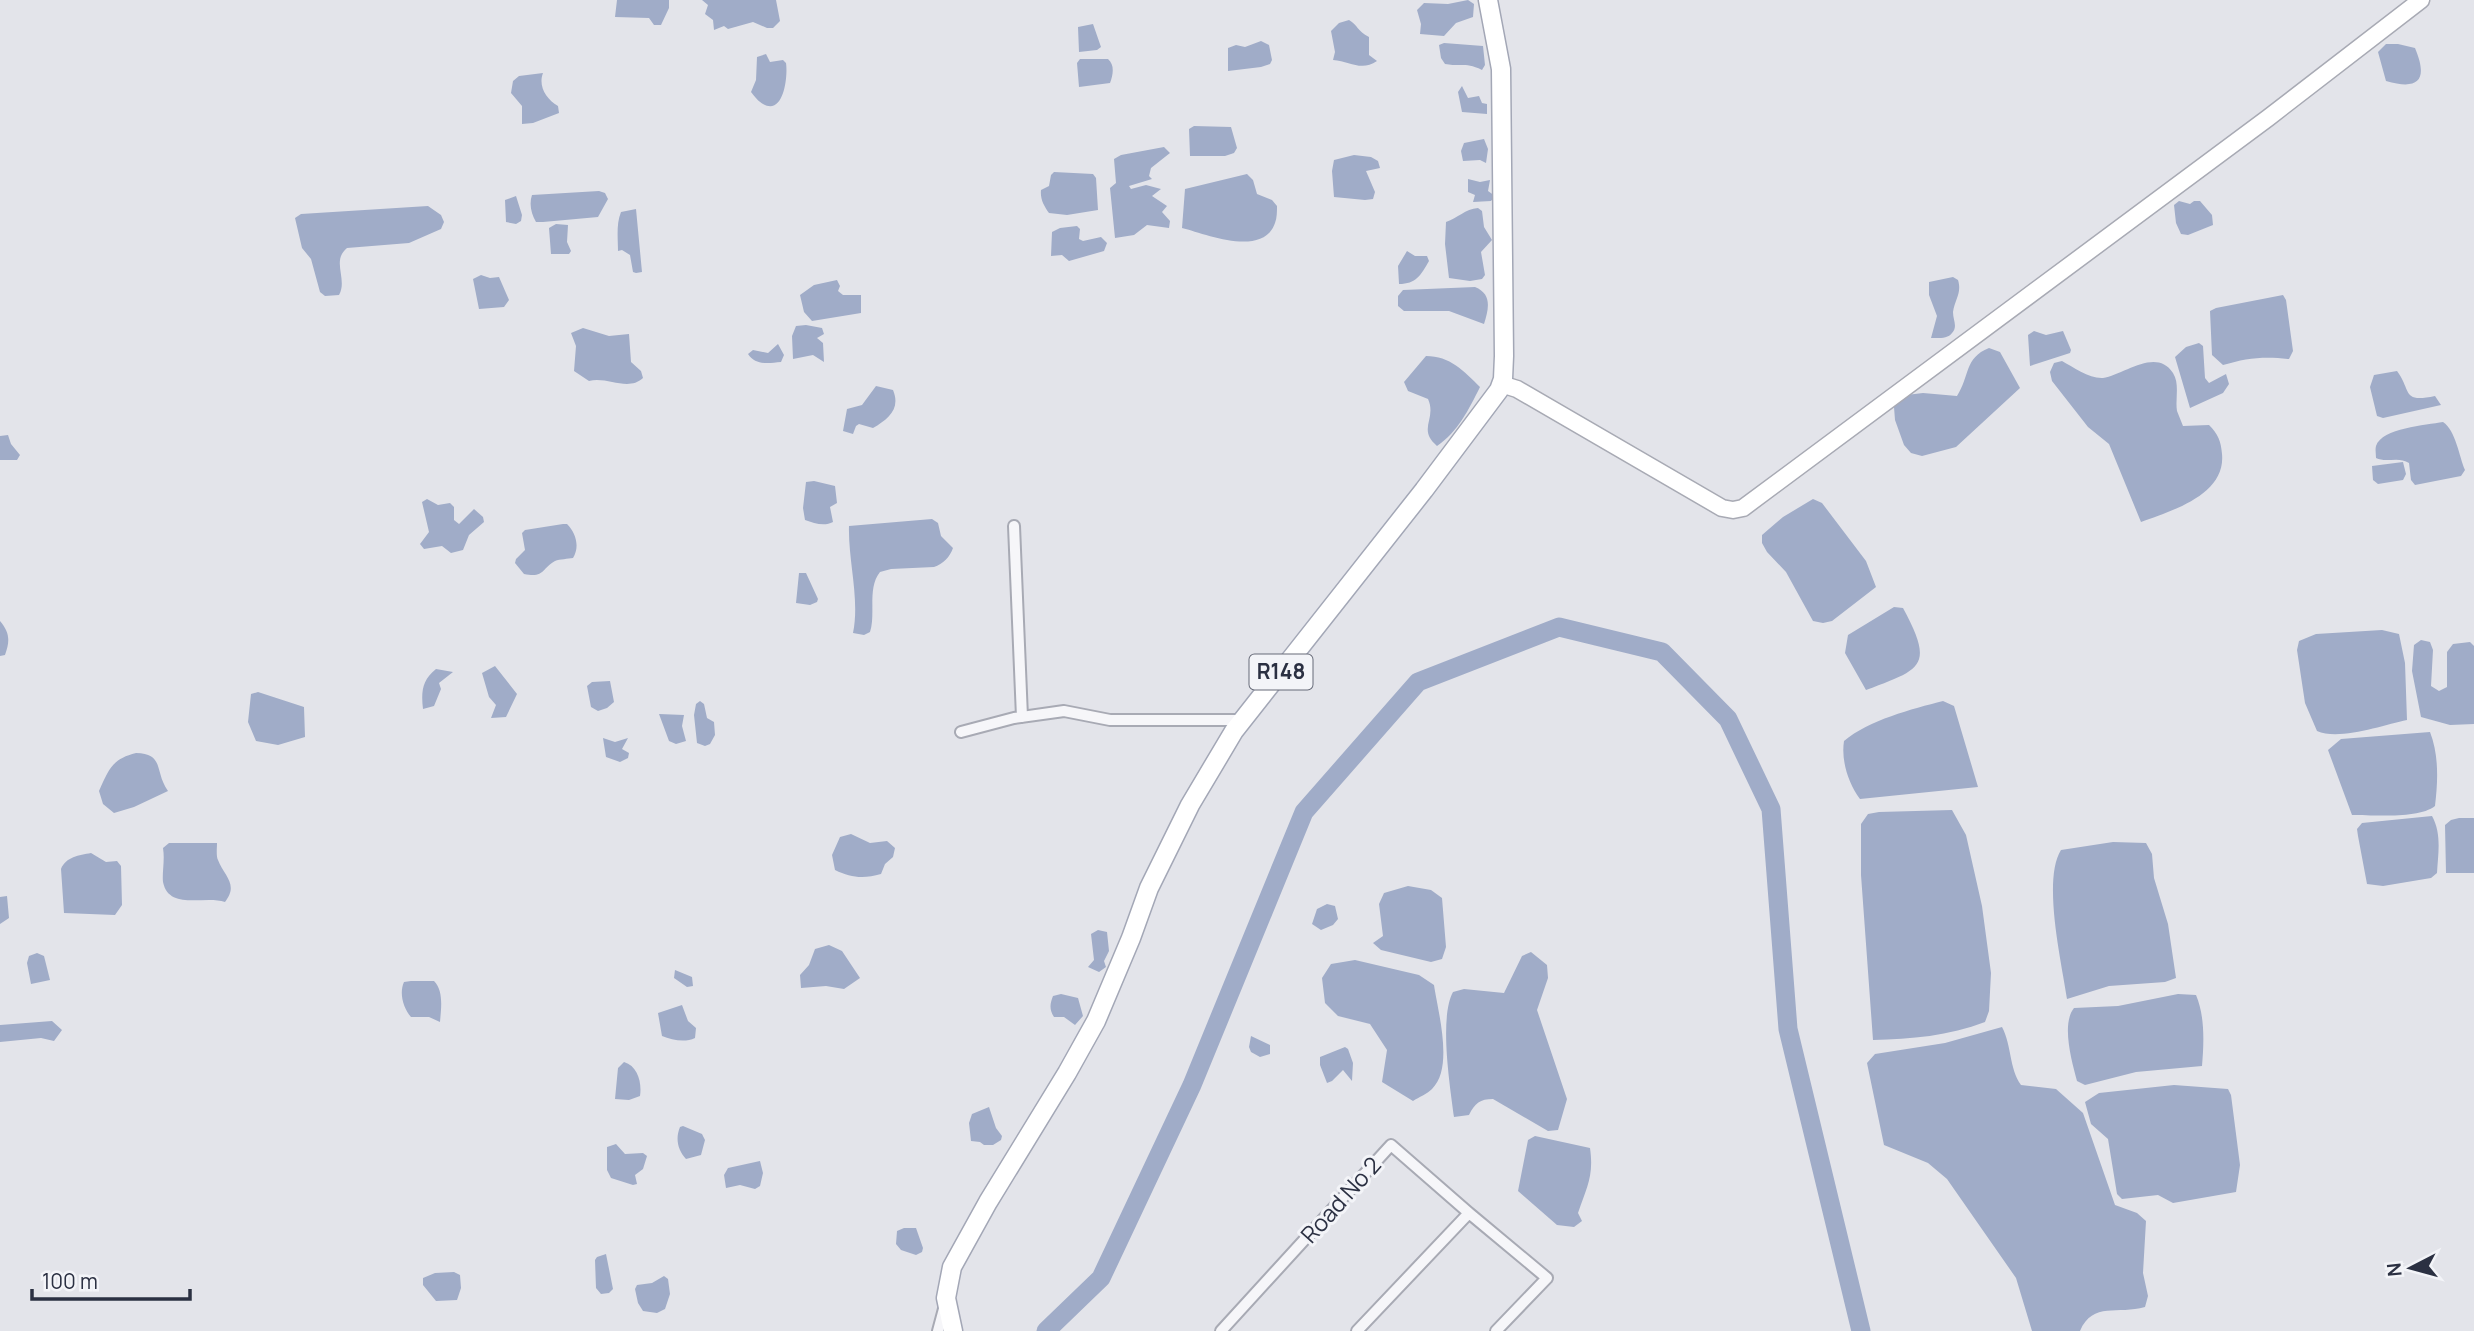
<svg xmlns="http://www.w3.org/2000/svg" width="2474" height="1331" font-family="Manrope,sans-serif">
	<rect width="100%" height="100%" fill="#e3e4ea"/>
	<path fill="#a0acc8" d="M617,0H669V8L661,25H654L649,18L615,17Z
		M702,0H776L780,21L773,28H767L753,22L728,29L724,26L714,30L713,20L705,14L708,5Z
		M1468,0L1474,4L1473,17L1456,23L1444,36L1420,34L1421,24L1417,10L1424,3L1448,4Z
		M1349,20C1358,25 1357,31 1369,37V55L1377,61C1361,72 1350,61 1333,60L1335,52L1331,31L1339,23Z
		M1093,24L1101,47L1097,50L1079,52L1078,27Z
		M1261,41L1269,45L1272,60L1270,64L1261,67L1228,71V48L1236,45L1245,47Z
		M1444,43L1483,46L1485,65L1482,70C1465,62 1462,67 1445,64L1441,58L1439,45Z
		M2386,44H2398L2415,48C2428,79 2420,91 2386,81L2378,52Z
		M766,54L770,62L783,60L786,63C788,76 784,116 763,104C759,102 754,96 751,92L756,80L757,57Z
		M1080,59H1108C1115,65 1113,75 1110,83L1079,87L1077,63Z
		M543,73C538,86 546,99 558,106L559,113L533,123L522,124V106L511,93L513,81L519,76Z
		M1462,86L1468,98L1479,96L1482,103L1487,104V114L1462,112L1458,92Z
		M1194,126L1231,127L1237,148L1234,153L1225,156H1190L1189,129Z
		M1484,139L1488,149L1486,163L1480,160L1463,161L1461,151L1464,143Z
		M1164,147L1170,153L1151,168L1149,176L1152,179L1129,186L1131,189L1146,185L1161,189L1152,196L1167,206L1162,212L1170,221L1169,228L1147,225L1134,235L1115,238L1110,188L1116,183L1114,159L1121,155Z
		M1354,155L1371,157L1378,161L1380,168L1366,171L1375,192L1373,199L1365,200L1334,197L1332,171L1334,160Z
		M1054,172L1093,174L1096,178L1098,210L1067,215L1049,213C1044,206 1040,199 1041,190L1049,186L1051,175Z
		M1247,174L1253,180L1257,194L1272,200L1277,206C1277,211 1277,218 1275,223C1263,258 1206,234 1182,228L1185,189Z
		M1468,179L1480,182L1490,180L1488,191L1495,196L1491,201L1473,202L1475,195L1468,192Z
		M599,191L605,193L608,199L598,217L543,222H536C531,213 529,204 532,195Z
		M516,196L522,215L521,221L516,224L506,222L505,200Z
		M2179,201L2190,204L2194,201H2200L2212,215L2213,225L2188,235L2181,234L2176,223L2174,205Z
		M428,206L441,215L444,222L441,229L409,243L347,248C331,261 348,279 339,295L325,296L320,292L311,259L302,248L295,218L301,214Z
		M1478,208L1482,211L1484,227L1492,240L1481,252L1485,275L1482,279L1470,281L1449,278L1445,244L1446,222C1458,218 1465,209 1478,208Z
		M636,209L642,272L636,273L633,272L630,255L622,250L618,251C618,239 616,224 621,212Z
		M556,224L568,225L567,242L571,251L569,254H551L549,228Z
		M1077,226L1080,229L1079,239L1083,241L1101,237L1107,243L1104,251L1069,261L1062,255L1051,256L1052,232L1060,228Z
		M1407,251L1415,256H1427L1429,261C1421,275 1416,284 1399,284L1398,266Z
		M481,275L490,278L499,277L509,300L504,307L479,309L473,279Z
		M1953,277L1958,280C1962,293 1955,299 1953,312C1953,320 1958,327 1952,333C1948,339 1938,338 1931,338L1937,316L1929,295V282Z
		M837,280L840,286L838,291L843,295H861V313L812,321L804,312L800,295L814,285Z
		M1475,287C1492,294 1489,308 1484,324L1449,311H1404L1398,306V296L1403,290Z
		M2283,295L2286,300L2293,351L2289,359C2264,356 2246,358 2223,365L2212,355L2210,311L2216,308Z
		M806,325L822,328L824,334L817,338L823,343L824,362L813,355L793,359L792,336L796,326Z
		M583,328L609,336L629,334L631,362L641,371L643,378C628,392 607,376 589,381L574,371L576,346L571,333Z
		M2034,331L2046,335L2063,331L2071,350L2070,353L2030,366L2028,335Z
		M2199,343L2203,346L2205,378L2209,383L2226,374L2229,384L2223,393L2190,408L2175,357L2186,347Z
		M778,344L784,355L781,362C769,363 756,366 748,354L753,350L768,353Z
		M1989,348L2000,352L2020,388L1956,447L1922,456L1911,453L1904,445L1895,420L1894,407L1898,396L1923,393L1957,396C1970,376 1964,358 1989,348Z
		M1426,356C1450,356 1464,371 1480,387C1469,409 1458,432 1437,446C1417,429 1437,419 1428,399L1408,391L1404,382Z
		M2062,361C2073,367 2090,379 2103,378C2124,375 2156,347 2173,373C2180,384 2175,399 2177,411C2179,416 2181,421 2183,426L2209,425C2218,434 2221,441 2222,454C2226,495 2171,511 2141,522L2109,444L2088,427L2052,381L2050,372L2054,363Z
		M2397,371C2412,391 2401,403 2435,396L2441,405L2383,418L2377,416L2370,387L2374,375Z
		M876,386L893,390C901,409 888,419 873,428L859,424L856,426L853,434L843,431L847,409L862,405Z
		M2443,422C2456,431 2459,456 2465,470L2461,476L2415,485L2411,480L2409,463C2399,456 2386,463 2376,458C2376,454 2375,450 2376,446C2382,428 2426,425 2443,422Z
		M8,435L11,444L20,455L17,460H0V436Z
		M2403,462L2406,474L2403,480L2378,484L2373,480L2372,466Z
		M814,481L835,486L837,503L830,507L833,522C824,527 814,523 805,520L803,508L806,482Z
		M427,499L438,505L450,503L454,507V520L459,524L474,509L483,517L484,522L469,535L463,550L451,553L442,546L424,549L420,544L429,532L422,502Z
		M1813,499L1822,503L1866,561L1876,587L1832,621L1823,623L1813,621L1786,572L1767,552L1762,543V535L1783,517Z
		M932,519L938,523L941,536L953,548C950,557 943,564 934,567L891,569L880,572C867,588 876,614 870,632L864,635L853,633C860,599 848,561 849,526Z
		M563,524H567C576,533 580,547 573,558C568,559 560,559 555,561C541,569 545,578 524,574L515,563L516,559L525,550L522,533L525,530Z
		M799,573H806L818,599L817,602L810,605L796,603Z
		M1894,607L1903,608C1935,667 1921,669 1866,690L1845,653L1848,635Z
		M0,621C10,633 10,641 5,655L0,656Z
		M2382,630L2399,634L2405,663L2407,720C2383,725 2339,741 2317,731L2305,703L2297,650L2299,641L2316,634Z
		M2421,640L2430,642L2433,650L2431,686L2439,691L2447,687V652L2453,644L2470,642L2474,646V724L2450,725L2421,717L2412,671L2414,645Z
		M495,666L517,694L506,717L491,718L496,705L489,697L482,673Z
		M436,669L453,672L439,683L441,689L434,706L423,709C421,692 422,680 436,669Z
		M610,681L614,702L607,708L598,711L591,707L587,686L592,682Z
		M258,692L304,707L305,737L278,745L256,741L248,722L251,694Z
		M700,701L704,704L707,718L714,722L715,735L710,744L705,746L697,743L694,715L696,704Z
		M1943,701L1954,706L1978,787L1860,799C1848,783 1841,760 1844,741C1869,720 1912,709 1943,701Z
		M659,714L684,715L682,726L686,741L676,744L669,741Z
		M2430,732C2439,755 2438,781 2435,806C2419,819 2373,815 2352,815L2328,750L2341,739Z
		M603,738L615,742L628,738L622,749L629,753L628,758L620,762L606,757Z
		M136,753C165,754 154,771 168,791L134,807L114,813L103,804L99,791C109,769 112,759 136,753Z
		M1952,810L1966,835L1982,906L1991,973L1989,1011L1985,1022C1949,1036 1911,1039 1873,1040L1861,875V824L1868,814L1879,812Z
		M2432,816C2442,834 2438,854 2437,873L2431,878L2383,886L2367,884L2358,836L2357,829L2362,823Z
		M2459,818H2474V873H2446L2445,825L2451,820Z
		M851,834L870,843L887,841L895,848L893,857L885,864L881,874C864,879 851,878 835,870L832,855L840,837Z
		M2113,842L2146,843L2152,854L2154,878L2168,924L2176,978L2165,982L2109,986L2067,999C2062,964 2042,880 2061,850Z
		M169,843H217C217,848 216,856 218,860C224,876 239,884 225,902C205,895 169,911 163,882C162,873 165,860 163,848Z
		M91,853L106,862L117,861L121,866L122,905L115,915L64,913L61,869C66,857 79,855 91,853Z
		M1408,886L1431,890L1442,898L1446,947L1442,959L1431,962L1381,950L1373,943L1383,936L1379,904L1384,893Z
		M7,896L9,918L0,924V897Z
		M1327,904L1335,906L1338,919L1333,925L1321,930L1312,924L1317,909Z
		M1098,930L1107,932L1109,951L1104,961L1106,967L1099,972L1088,967L1094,960L1091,934Z
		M829,945L842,951L860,978L844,989L826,986L801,988L800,975L809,965L815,949Z
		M1531,952L1547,965L1548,978L1537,1010L1567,1099L1558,1130L1548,1131L1493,1099C1480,1099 1475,1103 1469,1115L1454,1117C1450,1086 1439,1018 1453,992L1464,989L1504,993L1522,956Z
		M37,953L44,956L50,980L31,984L27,963L29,956Z
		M1355,960L1419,975L1434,985C1438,1012 1454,1068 1432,1089C1427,1094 1419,1097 1413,1101L1382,1082L1387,1050L1370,1024L1338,1016L1325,1003L1322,978L1331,964Z
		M675,970L692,977L693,986L687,987L674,978Z
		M411,981H434C444,991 441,1009 440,1022L429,1017H411C403,1008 399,993 404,982Z
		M1061,994L1078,998L1083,1016L1075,1025L1064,1017H1054C1049,1009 1050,1004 1053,996Z
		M2178,994L2196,995C2205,1016 2204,1043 2202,1066L2136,1072L2085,1085L2077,1081C2072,1062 2061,1024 2074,1008L2118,1006Z
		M682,1005L688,1021L696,1028L695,1038C685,1043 672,1040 662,1036L658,1013Z
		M52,1021L62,1030L54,1041L41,1038L0,1042V1025Z
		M2002,1027C2012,1046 2009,1068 2021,1085L2056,1089L2083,1113L2115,1205L2137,1213L2146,1221L2143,1273L2148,1296L2145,1307C2118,1315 2093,1301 2080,1331H2032L2016,1278L1947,1179L1928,1163L1884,1145L1867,1063L1875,1054L1945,1043Z
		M1251,1036L1270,1045V1054L1260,1057L1251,1052L1249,1047Z
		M1345,1047L1348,1049L1353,1063L1352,1081L1343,1070L1332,1081L1327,1083L1320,1065V1057Z
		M624,1062C638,1066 642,1083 640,1096L629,1100L615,1099L618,1068Z
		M2174,1085L2228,1089L2231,1095L2240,1165L2236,1192L2173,1203L2158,1195L2122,1199L2117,1194L2108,1139L2091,1124L2085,1102L2099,1093Z
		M989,1107L996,1128L1002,1136L1001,1140L993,1145H984L980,1142L971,1141L969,1123L972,1114Z
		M683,1126L702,1134L705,1140L701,1155L686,1159C678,1150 675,1139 680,1127Z
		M1535,1136L1590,1148C1594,1176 1587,1187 1578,1213L1582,1221L1574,1227L1557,1225L1518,1191L1528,1140Z
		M616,1144L625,1154L643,1153L647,1156L643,1169L635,1175L637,1184L633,1185L611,1178L607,1170V1147Z
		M760,1161L763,1173L760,1186L755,1189L740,1185L726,1188L724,1175L728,1168Z
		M904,1228H916L923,1248L922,1252L916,1255L901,1250L896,1244L897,1231Z
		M606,1254L613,1289L609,1293L601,1294L596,1288L595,1260L597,1257Z
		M454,1272L460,1275L461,1288L457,1300L436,1301L423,1285V1278L435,1273Z
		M664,1276L668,1279L670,1294L665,1309L657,1313L643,1311L638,1303L635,1289L637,1285L652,1283Z"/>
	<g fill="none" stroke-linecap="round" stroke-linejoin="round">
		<path stroke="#a0acc8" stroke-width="19" d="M1046,1331L1101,1278L1192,1085L1304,812L1418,682L1559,627L1662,652L1728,719L1771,809L1788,1029L1861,1331"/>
		<defs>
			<path id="minor" d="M1014,526L1022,717
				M961,732L1014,718L1064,711L1110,720H1243
				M938,1331L945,1305
				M1221,1331L1391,1145L1469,1213
				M1357,1331L1469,1213L1547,1278L1496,1331"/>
			<path id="secondary" d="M1501,384L1517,389L1722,508L1733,510L1743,508L2268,118L2421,0"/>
			<path id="primary" d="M953,1331L946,1298L952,1267L988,1202L1067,1073L1096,1021L1131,938L1149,888L1190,805L1234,731L1424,490L1499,390L1503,379L1504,356L1501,69L1488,0"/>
		</defs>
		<use href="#minor" stroke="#a8aab4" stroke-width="14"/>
		<use href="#secondary" stroke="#a8aab4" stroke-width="19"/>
		<use href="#primary" stroke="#a3a7b6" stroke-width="21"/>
		<use href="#minor" stroke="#f6f6f9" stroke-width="10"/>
		<use href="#secondary" stroke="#fff" stroke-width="16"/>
		<use href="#primary" stroke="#fff" stroke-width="18"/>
	</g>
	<g text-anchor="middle" stroke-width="6" stroke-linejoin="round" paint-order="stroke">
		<rect fill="#f3f4f8" stroke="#676b79" stroke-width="2" x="1249.5" y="654.5" width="63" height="35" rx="5"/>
		<g font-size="21" font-weight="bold" fill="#2b3042">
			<text x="1281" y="679">R148</text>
		</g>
		<g font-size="23" fill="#2b3042" stroke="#f3f4f8">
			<text transform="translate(1341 1200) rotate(-48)" y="8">Road No 2</text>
		</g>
	</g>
	<g transform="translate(2411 1268) rotate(264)" stroke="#f3f4f8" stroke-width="5" paint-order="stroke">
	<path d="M0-5L12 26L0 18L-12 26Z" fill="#2b3042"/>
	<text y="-10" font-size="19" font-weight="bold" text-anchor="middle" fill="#2b3042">N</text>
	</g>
	<path d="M32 1289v10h158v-10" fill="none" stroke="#2b3042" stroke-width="3.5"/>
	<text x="42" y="1289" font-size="21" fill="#2b3042" stroke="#f3f4f8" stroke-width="5" paint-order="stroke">100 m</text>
</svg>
